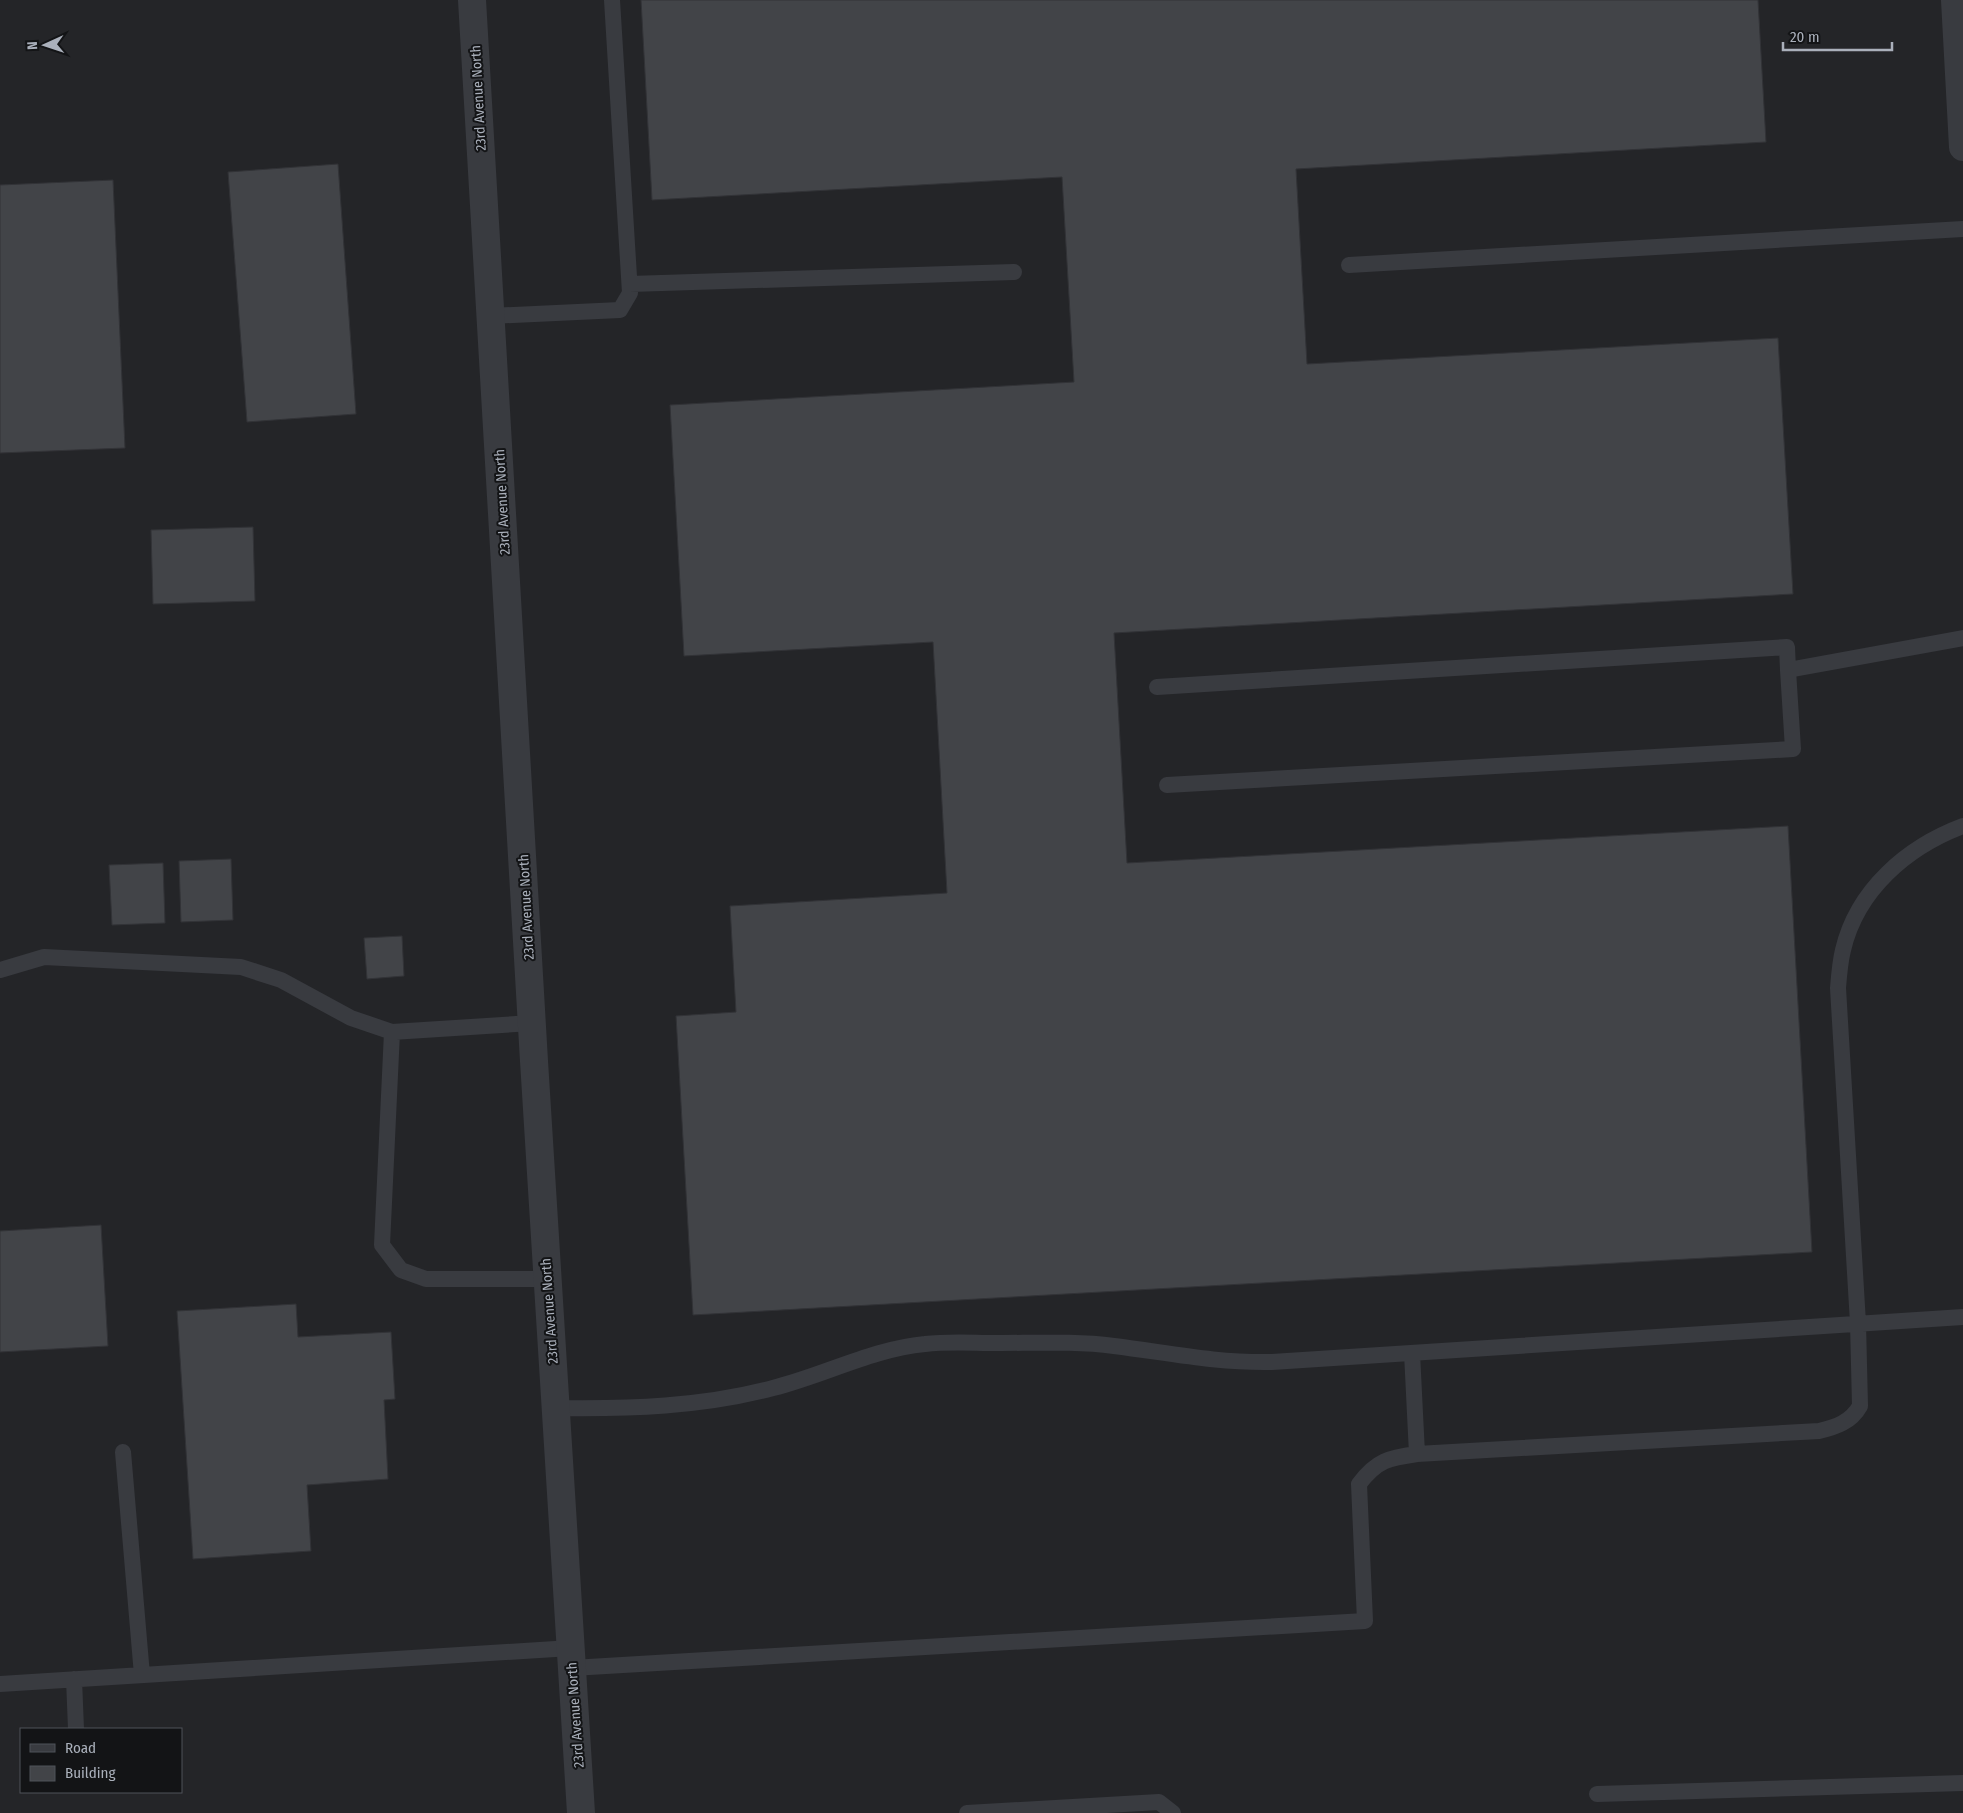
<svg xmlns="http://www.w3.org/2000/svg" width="1963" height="1813" font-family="'Fira Sans Condensed',sans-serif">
	<rect width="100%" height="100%" fill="#18191b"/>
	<path fill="#242528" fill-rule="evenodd" d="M0,0H1963V1813H0ZM21,1729H181V1792H21Z"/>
	<path fill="#424448" stroke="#323337" d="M641,0H1758L1766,142L1296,169L1307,364L1778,338L1793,594L1114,633L1127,863L1788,826L1812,1252L693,1315L676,1016L736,1012L730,906L947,893L933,642L684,656L670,405L1074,382L1062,177L652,200Z
		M338,164L356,414L247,422L228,172Z
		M113,180L125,448L0,453V185Z
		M253,527L255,601L153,604L151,530Z
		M231,859L233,920L181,922L179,861Z
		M163,863L165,923L112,925L109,865Z
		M402,936L404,976L367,979L364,938Z
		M101,1225L108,1346L0,1352V1231Z
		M296,1304L298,1337L391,1332L395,1399L384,1400L388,1479L307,1485L311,1551L193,1559L177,1311Z"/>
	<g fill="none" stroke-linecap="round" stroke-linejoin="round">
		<path stroke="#393b40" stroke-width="16" d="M1349,265L1963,229
			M630,284L1014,272
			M491,316L620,310L630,293L612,0
			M1157,687L1787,647L1788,670L1963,638
			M1167,785L1793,749L1788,670
			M0,970L44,957L241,967L281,980L351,1018L392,1032L532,1023
			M392,1032L382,1245L401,1270L426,1279H547
			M1412,1353L1417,1454L1819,1431C1836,1427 1851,1422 1860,1406L1858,1323L1838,988C1839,975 1840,962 1843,950C1857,890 1907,847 1963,826
			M556,1408C629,1409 702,1407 773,1388C825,1375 872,1349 925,1344C949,1341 973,1343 997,1343C1036,1343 1076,1341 1114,1346C1170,1353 1215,1363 1272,1362L1963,1317
			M123,1452L142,1675
			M572,1668L1365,1621L1359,1484C1377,1460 1389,1458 1417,1454
			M74,1679L76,1729
			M0,1684L571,1648
			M1597,1794L1963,1783
			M967,1813L1159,1802L1173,1813"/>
		<path stroke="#393b40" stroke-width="28" d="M472,0L534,1061L581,1813
			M1955,0L1963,147"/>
	</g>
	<g text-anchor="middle" stroke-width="4" stroke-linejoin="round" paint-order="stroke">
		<g font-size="14" fill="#aab0bb" stroke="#131416">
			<text transform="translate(478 98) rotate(-93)" y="5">23rd Avenue North</text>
			<text transform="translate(502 502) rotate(-93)" y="5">23rd Avenue North</text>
			<text transform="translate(526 907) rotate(-93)" y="5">23rd Avenue North</text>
			<text transform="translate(549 1311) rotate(-94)" y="5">23rd Avenue North</text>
			<text transform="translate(575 1715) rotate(-94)" y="5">23rd Avenue North</text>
		</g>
	</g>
	<rect x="20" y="1728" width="162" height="65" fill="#131416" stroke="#4f5258"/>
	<rect x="30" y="1744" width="25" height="8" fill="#393b40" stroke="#4f5258"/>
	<text x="65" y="1753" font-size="15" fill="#aab0bb">Road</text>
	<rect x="30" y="1766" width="25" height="15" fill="#424448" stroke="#4f5258"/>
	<text x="65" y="1778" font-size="15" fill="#aab0bb">Building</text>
	<g transform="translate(45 45) rotate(267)" stroke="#131416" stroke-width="4" paint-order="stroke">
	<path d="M0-4L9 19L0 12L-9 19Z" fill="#aab0bb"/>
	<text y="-8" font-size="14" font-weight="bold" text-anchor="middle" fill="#aab0bb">N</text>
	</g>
	<path d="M1783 42v8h109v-8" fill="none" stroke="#aab0bb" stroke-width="2.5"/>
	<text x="1790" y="42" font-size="15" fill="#aab0bb" stroke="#131416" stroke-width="4" paint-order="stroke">20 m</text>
</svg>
